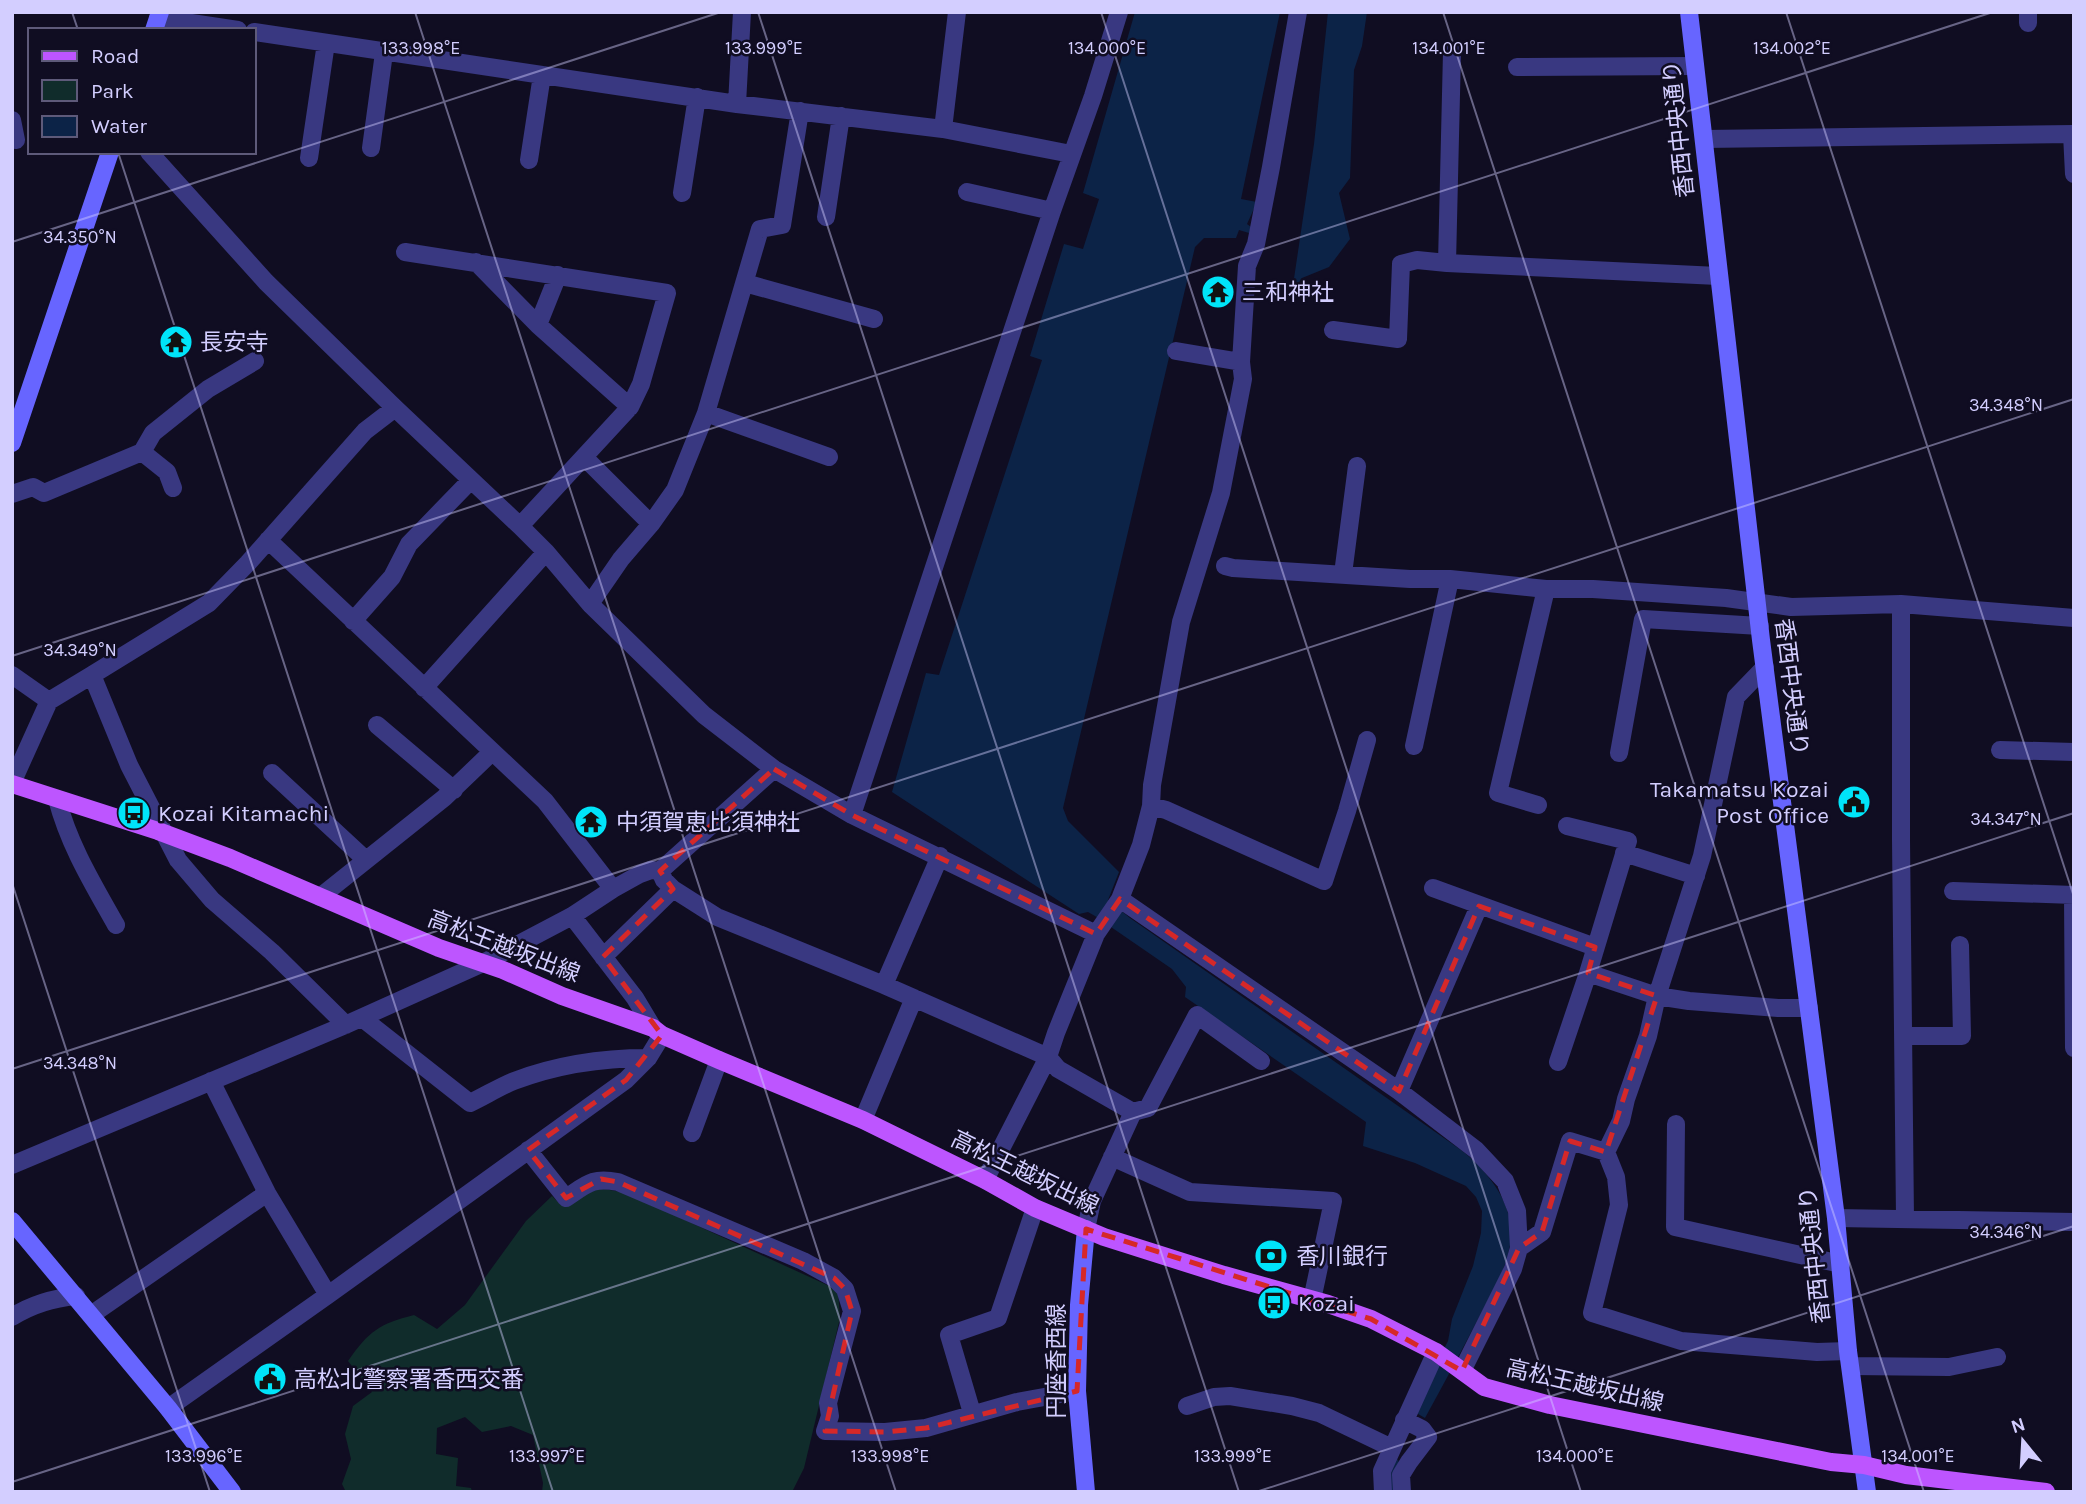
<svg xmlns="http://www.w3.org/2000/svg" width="2086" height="1504" font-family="Karla,'Noto Sans JP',sans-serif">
	<rect width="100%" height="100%" fill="#100d22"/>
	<path fill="#102c2b" d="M599,1188L626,1193L838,1290L840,1318L804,1468L792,1492H542L543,1483L533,1435L511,1426L482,1432L465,1417L437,1428L436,1454L458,1458L456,1486L471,1488L472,1492H346L342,1484L351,1459L345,1434L353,1406L372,1392L348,1361C369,1331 379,1324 414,1315L437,1329L465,1305L526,1221L552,1196L561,1205Z"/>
	<path fill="#0c2347" d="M1135,12H1280L1241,199L1257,202L1247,224L1251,227L1249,233L1239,230L1236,238H1204L1195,247L1063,808L1068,821L1119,872L1108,900L1130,918L1461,1150C1489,1172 1517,1207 1510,1245C1506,1271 1490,1295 1478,1319C1461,1352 1443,1385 1425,1418L1413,1411L1448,1341L1452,1319L1473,1266L1481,1233L1482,1211L1476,1197L1466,1186L1415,1163L1363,1146L1366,1122L1185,997L1186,987L1172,969L1095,916L1088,912L1079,914L892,792L926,673L939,675L1042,360L1030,356L1064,244L1083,249L1099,199L1083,193Z
		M1328,12H1367L1362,46L1354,70L1350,178L1339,193L1350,239L1329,267L1302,278L1292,292L1314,144Z"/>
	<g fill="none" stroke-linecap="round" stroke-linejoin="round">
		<path stroke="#0c2347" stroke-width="7" d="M1392,1492L1393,1466L1395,1462"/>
		<path stroke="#393881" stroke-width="18" d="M2028,12V23
			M158,18L238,30
			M254,32L737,104L943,129L1071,154
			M1517,67L1695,66
			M737,104L742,12
			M12,120L16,140
			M943,129L957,12
			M2072,134L2074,174
			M1704,139L2074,134
			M371,148L384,53
			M149,152L266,282L395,408L520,526L546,552L590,604L704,715L774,769L852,815L1096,934L1056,1033L1048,1057L1058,1069L1133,1112L1092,1201L1086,1229
			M309,158L326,43
			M529,160L542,75
			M967,192L1052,211
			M682,193L697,97
			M826,217L841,116
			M405,252L667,293L641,384L630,407
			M476,262L538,325L630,407L520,526
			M1447,263L1452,52
			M745,283L874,319
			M538,325L558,275
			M1333,330L1398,339L1401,264L1417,260L1447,263L1718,276
			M1176,351L1241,362L1247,266L1256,244L1271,167L1298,12
			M706,413L829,457
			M142,452L153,433L208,389L255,361
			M584,457L651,524
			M12,494L33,487L44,493L142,452L167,472L173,488
			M268,540L545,801L613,889
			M1225,566L1233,568L1410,579H1450L1546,589H1593L1726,598L1791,607L1901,604L2074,618
			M1343,574L1357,466
			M590,604L621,559L651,524L675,490L706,413L760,229L782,225L800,111
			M1901,604V840L1905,1218
			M353,621L392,577L409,544L471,480
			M12,675L49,701L92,675
			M424,688L546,552
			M377,725L454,790
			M1414,746L1450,579
			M2000,750L2074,752
			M1619,753L1643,619L1760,626
			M774,769L660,871L664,880L673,889L717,917L884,985L1048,1057L985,1180
			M272,773L366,860
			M12,783L49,701
			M57,799C69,845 93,884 116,925
			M1538,805L1498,793L1546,589
			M1151,806L1166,810L1324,881L1347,811L1367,740
			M852,815L1052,211L1093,96L1119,12
			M1567,826L1628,841L1588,973
			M1624,853L1696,876
			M1433,888L1595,947
			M1953,891L2074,895
			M2073,895L2074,1048
			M320,897L444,798L492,752
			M1120,899L1399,1091L1476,1150L1505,1181L1517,1211L1519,1248L1513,1269L1462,1371
			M572,916L635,998L653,1028
			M1096,934L1120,899L1141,845L1151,806L1152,785L1181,622L1221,493L1243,379L1241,362
			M603,957L673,889
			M884,985L940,856
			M362,1018L470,1103C485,1096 499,1087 514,1081C556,1065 603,1058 648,1058
			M346,1025L272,952L212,900L178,860L129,765L92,675L209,603L248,563L365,431L395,408
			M1904,1036H1962L1960,945
			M1558,1062L1588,973L1657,996L1689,1001L1778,1008H1809
			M211,1081L267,1193L328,1295
			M1399,1091L1479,906
			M1133,1112L1148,1108L1197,1015L1261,1061
			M863,1120L914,998
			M1676,1124L1675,1227L1841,1264
			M692,1133L719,1060
			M528,1150L566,1198C587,1184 592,1177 618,1182L803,1261L834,1278L845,1289L852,1311L828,1403L830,1416L825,1431L885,1432L926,1428L1017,1402L1077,1391
			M1606,1152L1621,1121L1626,1099L1648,1036L1657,996L1702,856L1736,697L1765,667
			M1112,1157L1190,1192L1333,1201L1312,1300
			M12,1165L343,1026L483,963L572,916L613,889L640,874L651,870L660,871
			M1836,1218L2074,1222
			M1519,1248L1542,1232L1570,1141L1606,1152L1616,1177L1619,1205L1592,1313L1681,1341L1817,1352L1848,1351
			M91,1315L267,1193
			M12,1317C31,1305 54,1298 76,1296
			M1851,1366L1949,1367L1997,1357
			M1187,1406L1214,1397L1230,1396L1292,1406L1319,1413L1392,1448
			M168,1408L328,1295L626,1080L648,1058L662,1035
			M972,1413L949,1335L998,1318L1035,1208
			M1383,1492L1382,1471L1436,1352
			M1402,1492L1401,1475L1409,1462L1428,1437L1422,1429L1404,1420"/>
		<path stroke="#6765ff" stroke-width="18" d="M1689,12L1761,640L1836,1218L1848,1351L1867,1492
			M154,30L160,12
			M12,443L110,152
			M12,1221L168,1408L232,1492
			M1086,1229L1079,1305L1077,1391L1086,1492"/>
		<path stroke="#bd55ff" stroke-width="18" d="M12,784L158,831L230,858L439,948L503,970L562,996L653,1028L662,1035L719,1060L863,1120L985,1180L1035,1208L1104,1237L1224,1275L1328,1304L1371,1319L1436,1352L1484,1387L1550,1405L1831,1462L1864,1465L1906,1475L2046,1492"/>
	</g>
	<path fill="none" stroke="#d62828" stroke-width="5" stroke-dasharray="14 9" stroke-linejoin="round" d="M774,769L852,815L1096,934L1120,899L1399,1091L1479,906L1595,947L1588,973L1657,996L1606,1152L1570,1141L1542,1232L1519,1248L1462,1371L1371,1319L1086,1229L1077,1391L926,1428L885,1432L825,1431L852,1311L845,1289L834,1278L618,1182L601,1179L566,1198L528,1150L626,1080L662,1035L603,957L673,889L660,871Z"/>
	<path fill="none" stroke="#d3ceff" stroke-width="2" stroke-opacity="0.45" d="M72,12L78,30M415,12L896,1492M758,12L1239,1492M1101,12L1581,1492M1443,12L1924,1492M1786,12L2074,897M118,152L553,1492M12,242L721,12M12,656L1993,12M12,883L210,1492M12,1069L2074,399M12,1482L2074,813M1256,1492L2074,1226"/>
	<defs>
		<symbol id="temple-disc" viewBox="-11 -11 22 22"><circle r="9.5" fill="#00e4f9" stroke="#100d22"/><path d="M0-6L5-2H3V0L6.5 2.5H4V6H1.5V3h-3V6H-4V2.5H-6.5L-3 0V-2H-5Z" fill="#111"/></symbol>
		<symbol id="civic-disc" viewBox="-11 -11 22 22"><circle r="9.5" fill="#00e4f9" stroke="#100d22"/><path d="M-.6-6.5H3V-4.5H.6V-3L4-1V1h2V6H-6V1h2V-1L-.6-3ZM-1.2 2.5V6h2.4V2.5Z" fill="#111"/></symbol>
		<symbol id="bus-disc" viewBox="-11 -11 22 22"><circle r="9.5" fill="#00e4f9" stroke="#100d22"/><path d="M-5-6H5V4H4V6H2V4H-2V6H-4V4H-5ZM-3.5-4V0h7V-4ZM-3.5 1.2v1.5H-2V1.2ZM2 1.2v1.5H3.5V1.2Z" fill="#111"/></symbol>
		<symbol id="bank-disc" viewBox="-11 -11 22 22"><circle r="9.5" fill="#00e4f9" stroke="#100d22"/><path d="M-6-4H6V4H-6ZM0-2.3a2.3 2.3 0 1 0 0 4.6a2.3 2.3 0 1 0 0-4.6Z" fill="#111"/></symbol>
	</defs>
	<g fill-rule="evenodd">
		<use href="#temple-disc" x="1199" y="273" width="38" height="38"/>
		<use href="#temple-disc" x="157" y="323" width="38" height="38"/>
		<use href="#civic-disc" x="1835" y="783" width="38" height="38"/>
		<use href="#bus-disc" x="115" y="794" width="38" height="38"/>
		<use href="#temple-disc" x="572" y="803" width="38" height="38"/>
		<use href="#bank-disc" x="1252" y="1237" width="38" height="38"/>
		<use href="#bus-disc" x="1255" y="1284" width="38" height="38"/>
		<use href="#civic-disc" x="251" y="1360" width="38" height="38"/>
	</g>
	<g text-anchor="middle" stroke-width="5" stroke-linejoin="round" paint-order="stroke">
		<g font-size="23" fill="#d3ceff" stroke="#100d22">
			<text transform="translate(1678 129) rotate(-96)" y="8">香西中央通り</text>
			<text transform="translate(1792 687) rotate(83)" y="8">香西中央通り</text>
			<text transform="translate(504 946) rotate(21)" y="8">高松王越坂出線</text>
			<text transform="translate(1025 1172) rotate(26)" y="8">高松王越坂出線</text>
			<text transform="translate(1814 1255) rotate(-96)" y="8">香西中央通り</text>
			<text transform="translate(1056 1361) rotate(-90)" y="8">円座香西線</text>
			<text transform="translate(1585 1385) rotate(13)" y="8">高松王越坂出線</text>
		</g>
		<g font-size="23" fill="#d3ceff" stroke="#100d22" text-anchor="start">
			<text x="1242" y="300">三和神社</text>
			<text x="200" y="350">長安寺</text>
			<text x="1829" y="797" text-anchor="end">Takamatsu Kozai<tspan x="1829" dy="26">Post Office</tspan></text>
			<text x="158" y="821">Kozai Kitamachi</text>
			<text x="616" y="830">中須賀恵比須神社</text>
			<text x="1296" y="1264">香川銀行</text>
			<text x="1298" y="1311">Kozai</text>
			<text x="294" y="1387">高松北警察署香西交番</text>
		</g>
	</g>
	<g font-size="18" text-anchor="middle" fill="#d3ceff" stroke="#100d22" stroke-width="5" stroke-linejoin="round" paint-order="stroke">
		<text x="1792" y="54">134.002°E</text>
		<text x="421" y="54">133.998°E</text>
		<text x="764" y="54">133.999°E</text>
		<text x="1107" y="54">134.000°E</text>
		<text x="1449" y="54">134.001°E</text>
		<text x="80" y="243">34.350°N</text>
		<text x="2006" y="411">34.348°N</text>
		<text x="80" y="656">34.349°N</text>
		<text x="2006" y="825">34.347°N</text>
		<text x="80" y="1069">34.348°N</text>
		<text x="2006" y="1238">34.346°N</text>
		<text x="204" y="1462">133.996°E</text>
		<text x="547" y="1462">133.997°E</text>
		<text x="890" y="1462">133.998°E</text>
		<text x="1233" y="1462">133.999°E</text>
		<text x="1575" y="1462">134.000°E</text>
		<text x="1918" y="1462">134.001°E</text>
	</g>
	<rect width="2086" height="1504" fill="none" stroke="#d3ceff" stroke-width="28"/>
	<rect x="28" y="28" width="228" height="126" fill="#100d22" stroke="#5e5a7a" stroke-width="2"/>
	<rect x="42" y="51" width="35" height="10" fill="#bd55ff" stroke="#5e5a7a" stroke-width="2"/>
	<text x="91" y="63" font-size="21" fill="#d3ceff">Road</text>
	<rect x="42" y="80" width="35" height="21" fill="#102c2b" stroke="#5e5a7a" stroke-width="2"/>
	<text x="91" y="98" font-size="21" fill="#d3ceff">Park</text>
	<rect x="42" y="116" width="35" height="21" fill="#0c2347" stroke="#5e5a7a" stroke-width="2"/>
	<text x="91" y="133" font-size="21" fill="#d3ceff">Water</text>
	<g transform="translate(2023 1441) rotate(342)" stroke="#100d22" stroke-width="5" paint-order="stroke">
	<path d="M0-5L12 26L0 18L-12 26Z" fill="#d3ceff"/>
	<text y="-10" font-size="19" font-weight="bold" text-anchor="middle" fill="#d3ceff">N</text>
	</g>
</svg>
